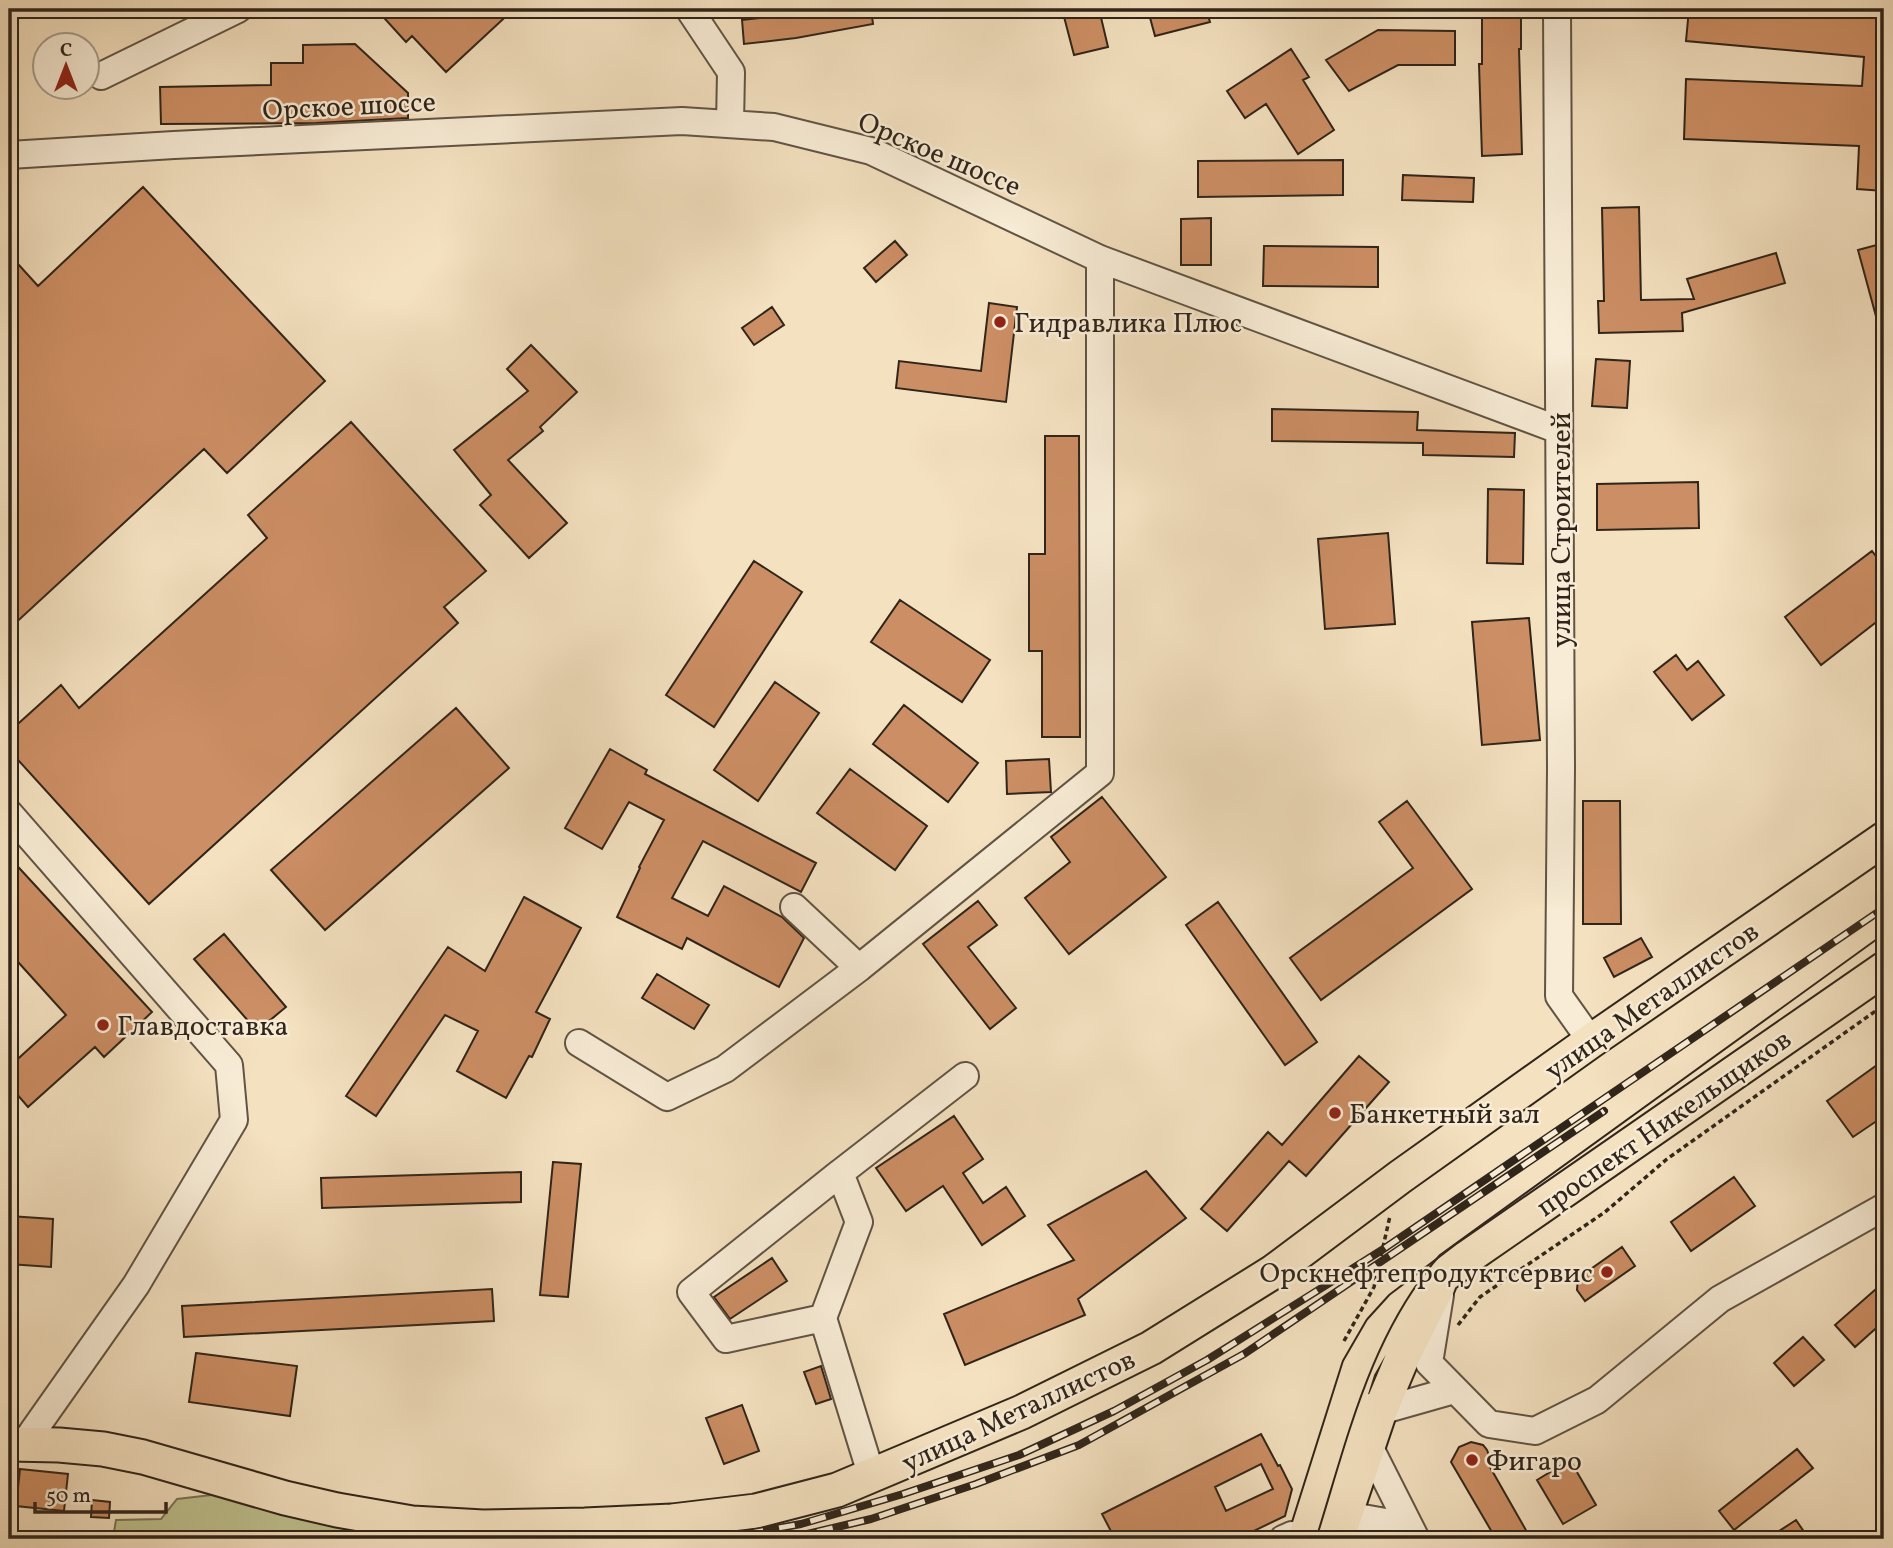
<svg xmlns="http://www.w3.org/2000/svg" width="1893" height="1548" font-family="Vollkorn,serif">
	<rect width="100%" height="100%" fill="#f4e1c0"/>
	<filter id="stains"><feTurbulence type="fractalNoise" baseFrequency=".00286" numOctaves="4"/><feColorMatrix values="0 0 0 0 .2 0 0 0 0 .09 0 0 0 0 .02 0 0 0 .5 -.17"/></filter>
	<radialGradient id="worn" r=".72"><stop offset=".6" stop-color="#630" stop-opacity="0"/><stop offset="1" stop-color="#630" stop-opacity=".3"/></radialGradient>
	<path fill="#bfc290" stroke="#787455" stroke-width="2" d="M229,1493L258,1506L352,1531L409,1539H127L114,1532L116,1520L161,1519L177,1499Z"/>
	<path fill="#cc8e64" stroke="#30251a" stroke-width="2" fill-rule="evenodd" d="M376,9H514L446,72L412,36L406,42Z
		M813,9H871L873,24L796,38L744,44L742,20L813,12Z
		M1062,9H1099L1108,47L1074,55Z
		M1169,9H1206L1210,22L1155,36L1149,14Z
		M1482,9H1521V49H1519L1522,154L1482,156L1479,64H1482Z
		M1689,9H1884V191L1857,189L1859,146L1684,139L1686,79L1862,86L1864,57L1686,41Z
		M1378,30L1455,31V65H1398L1349,91L1326,60Z
		M355,44L408,93V118L316,123L161,124L160,87L271,85V63H303V45Z
		M1291,49L1309,77L1303,80L1334,130L1298,154L1266,104L1245,118L1227,91Z
		M1343,160V195L1198,197V161Z
		M1403,175L1474,178L1473,202L1402,200Z
		M143,187L325,381L227,473L204,449L9,629V254L38,286Z
		M1639,207L1641,300L1694,299L1687,279L1776,253L1785,283L1682,313L1683,331L1599,333L1598,301H1604L1602,208Z
		M1211,218V265H1181V219Z
		M895,241L907,255L876,282L864,268Z
		M1884,243V330L1880,331L1858,250Z
		M1264,246L1378,247V287L1263,286Z
		M989,303L1017,307L1006,402L896,388L899,361L981,371Z
		M772,307L784,325L754,345L742,328Z
		M531,345L577,392L540,427L543,431L508,460L567,523L529,558L480,505L491,495L454,450L528,391L507,369Z
		M1596,359L1630,361L1627,408L1592,406Z
		M1272,409L1418,412L1417,430L1515,433L1514,457L1423,455V443L1272,441Z
		M351,422L486,571L444,607L458,623L149,904L9,750V732L61,685L79,708L267,538L248,515Z
		M1045,436H1079L1080,737H1042V651H1029V554H1045Z
		M1698,482L1699,528L1597,530V484Z
		M1488,489L1524,490L1523,564L1487,563Z
		M1388,533L1395,624L1325,629L1318,539Z
		M1872,551L1884,567V616L1821,665L1785,617Z
		M754,561L802,592L714,727L666,695Z
		M900,600L990,660L962,702L871,642Z
		M1529,618L1540,740L1482,745L1472,622Z
		M1676,655L1687,670L1698,661L1724,695L1692,720L1654,672Z
		M775,682L819,713L758,801L714,770Z
		M904,705L978,763L948,802L873,744Z
		M456,708L509,768L325,930L271,870Z
		M610,749L647,770L645,774L816,863L801,892L703,841L672,898L708,916L724,886L782,917L804,938L779,987L687,938L682,949L617,917L640,868L639,867L664,820L629,802L602,849L565,828Z
		M1049,759L1051,792L1007,794L1006,761Z
		M850,769L927,826L895,870L817,813Z
		M1102,797L1166,877L1069,954L1025,898L1070,862L1051,837Z
		M1407,801L1472,889L1321,1000L1290,958L1413,868L1379,822Z
		M1583,801H1620L1621,924H1583Z
		M9,857L152,1012L104,1057L95,1047L28,1107L9,1085V1067L66,1015L9,952Z
		M524,897L581,928L536,1012L550,1019L532,1057L529,1056L506,1098L457,1071L478,1031L445,1015L376,1116L346,1096L448,947L485,971Z
		M978,901L997,925L968,947L1016,1008L990,1029L923,944Z
		M1218,902L1317,1042L1285,1065L1186,925Z
		M224,934L286,1007L257,1031L194,959Z
		M1641,938L1652,957L1614,977L1604,958Z
		M657,974L709,1005L694,1029L642,998Z
		M1359,1056L1389,1082L1306,1176L1289,1161L1227,1231L1201,1209L1268,1132L1282,1145Z
		M1884,1060V1116L1853,1137L1827,1101Z
		M954,1116L983,1159L963,1173L983,1203L1006,1187L1025,1216L982,1245L943,1186L906,1211L876,1168Z
		M553,1162L581,1164L568,1297L540,1295Z
		M1146,1171L1186,1218L1078,1299L1085,1315L965,1365L944,1314L1074,1260L1048,1225Z
		M521,1172V1202L322,1208L321,1178Z
		M1734,1177L1755,1206L1691,1251L1671,1222Z
		M9,1216L53,1219L51,1267L9,1264Z
		M1622,1247L1635,1266L1585,1301L1577,1290L1578,1278Z
		M772,1258L787,1281L730,1319L714,1297Z
		M1884,1282V1321L1855,1347L1835,1325Z
		M492,1289L494,1321L184,1337L182,1306Z
		M1803,1337L1824,1360L1794,1386L1774,1363Z
		M196,1353L297,1366L290,1416L189,1402Z
		M821,1366L831,1399L816,1404L804,1372Z
		M742,1405L759,1451L724,1464L706,1418Z
		M1261,1434L1278,1466L1280,1465L1292,1489L1285,1516L1237,1539H1115L1102,1514ZM1261,1464L1273,1489L1226,1511L1215,1487Z
		M1471,1442L1483,1445L1487,1450L1491,1461L1490,1467L1531,1539H1496L1451,1462L1459,1447Z
		M1797,1449L1813,1468L1734,1530L1719,1511Z
		M1570,1460L1596,1505L1563,1524L1537,1480Z
		M20,1469L68,1474L64,1511L16,1506Z
		M92,1500L110,1502L109,1518L91,1517Z
		M1796,1520L1809,1539H1767Z"/>
	<g fill="none" stroke-linecap="round" stroke-linejoin="round">
		<defs>
			<path id="minor" d="M689,9L731,72L730,124
				M1557,9L1561,768L1559,996L1591,1041
				M101,76L238,9
				M9,155L174,145L682,121L774,127L871,151L1100,259L1559,430
				M9,813L229,1065L234,1120L136,1285L24,1444
				M794,907L859,968
				M579,1043L667,1097L725,1069L859,968L1100,773V259
				M1440,1295L1429,1363L1489,1424L1535,1431L1597,1400L1720,1299L1884,1207
				M823,1318L726,1339L691,1292L840,1173
				M1367,1407L1380,1411L1454,1390
				M1356,1442L1369,1446L1416,1539
				M872,1477L823,1318L859,1222L840,1173L965,1076
				M1328,1510L1346,1515L1408,1526
				M1283,1539L1292,1535L1320,1539"/>
			<path id="major" d="M9,1444L59,1445L103,1449L143,1457L285,1498L337,1510L412,1523L483,1527L585,1525L672,1521L756,1511L837,1490L1022,1412L1151,1348L1273,1272L1400,1177L1591,1041L1884,839
				M1305,1539L1359,1368L1381,1330L1401,1308L1468,1257L1884,969
				M1337,1539L1380,1411L1404,1354L1439,1284"/>
		</defs>
		<use href="#minor" stroke="#615444" stroke-width="30"/>
		<use href="#major" stroke="#30251a" stroke-width="37"/>
		<path stroke="#30251a" stroke-width="3.5" stroke-dasharray="5 3.5" stroke-linecap="butt" d="M1458,1325L1480,1297L1605,1212L1667,1159L1884,1005
			M1344,1341L1374,1287L1390,1216"/>
		<use href="#minor" stroke="#f8ecd6" stroke-width="26"/>
		<use href="#major" stroke="#f4e1c0" stroke-width="33"/>
		<path stroke="#30251a" stroke-width="2" d="M1316,1539C1347,1441 1370,1334 1440,1255L1884,934"/>
		<defs>
			<path id="rail" d="M716,1539L801,1524L903,1494L1019,1455L1114,1411L1207,1360L1382,1250L1884,908
				M786,1539L871,1519L976,1484L1079,1445L1244,1354L1604,1111"/>
		</defs>
		<use href="#rail" stroke="#30251a" stroke-width="8"/>
		<use href="#rail" stroke="#f8ecd6" stroke-width="5" stroke-dasharray="16" stroke-linecap="butt"/>
	</g>
	<g fill="#8f2418" stroke="#f8ecd6" stroke-width="2.5">
		<circle cx="1000" cy="322" r="7"/>
		<circle cx="103" cy="1025" r="7"/>
		<circle cx="1335" cy="1113" r="7"/>
		<circle cx="1607" cy="1272" r="7"/>
		<circle cx="1472" cy="1460" r="7"/>
	</g>
	<g text-anchor="middle" stroke-width="5" stroke-linejoin="round" paint-order="stroke">
		<g font-size="28" fill="#30251a" stroke="#f8ecd6">
			<text transform="translate(349 105) rotate(-3)" y="10">Орское шоссе</text>
			<text transform="translate(940 153) rotate(23)" y="10">Орское шоссе</text>
			<text transform="translate(1560 530) rotate(-90)" y="10">улица Строителей</text>
			<text transform="translate(1651 1000) rotate(-35)" y="10">улица Металлистов</text>
			<text transform="translate(1663 1122) rotate(-35)" y="10">проспект Никельщиков</text>
			<text transform="translate(1018 1410) rotate(-25)" y="10">улица Металлистов</text>
		</g>
		<g font-size="28" fill="#30251a" stroke="#f8ecd6" text-anchor="start">
			<text x="1014" y="332">Гидравлика Плюс</text>
			<text x="117" y="1035">Главдоставка</text>
			<text x="1349" y="1123">Банкетный зал</text>
			<text x="1593" y="1282" text-anchor="end">Орскнефтепродуктсервис</text>
			<text x="1486" y="1470">Фигаро</text>
		</g>
	</g>
	<rect width="1893" height="1548" fill="none" stroke="#f4e1c0" stroke-width="35"/>
	<rect x="10" y="10" width="1872" height="1527" fill="none" stroke="#30251a" stroke-width="3.5"/>
	<rect x="18" y="18" width="1858" height="1513" fill="none" stroke="#30251a" stroke-width="2"/>
	<g transform="translate(66 66)"><circle r="33" fill="#f8ecd6" stroke="#a89c8b" stroke-width="2"/>
	<path d="M0-5L12 26L0 18L-12 26Z" fill="#8f2418"/>
	<text y="-10" font-size="19" font-weight="bold" text-anchor="middle" fill="#30251a">С</text>
	</g>
	<path d="M35 1502v10h131v-10" fill="none" stroke="#30251a" stroke-width="3.5"/>
	<text x="46" y="1502" font-size="21" fill="#30251a" stroke="#f8ecd6" stroke-width="5" paint-order="stroke">50 m</text>
	<rect width="100%" height="100%" filter="url(#stains)"/>
	<rect width="100%" height="100%" fill="url(#worn)"/>
</svg>
